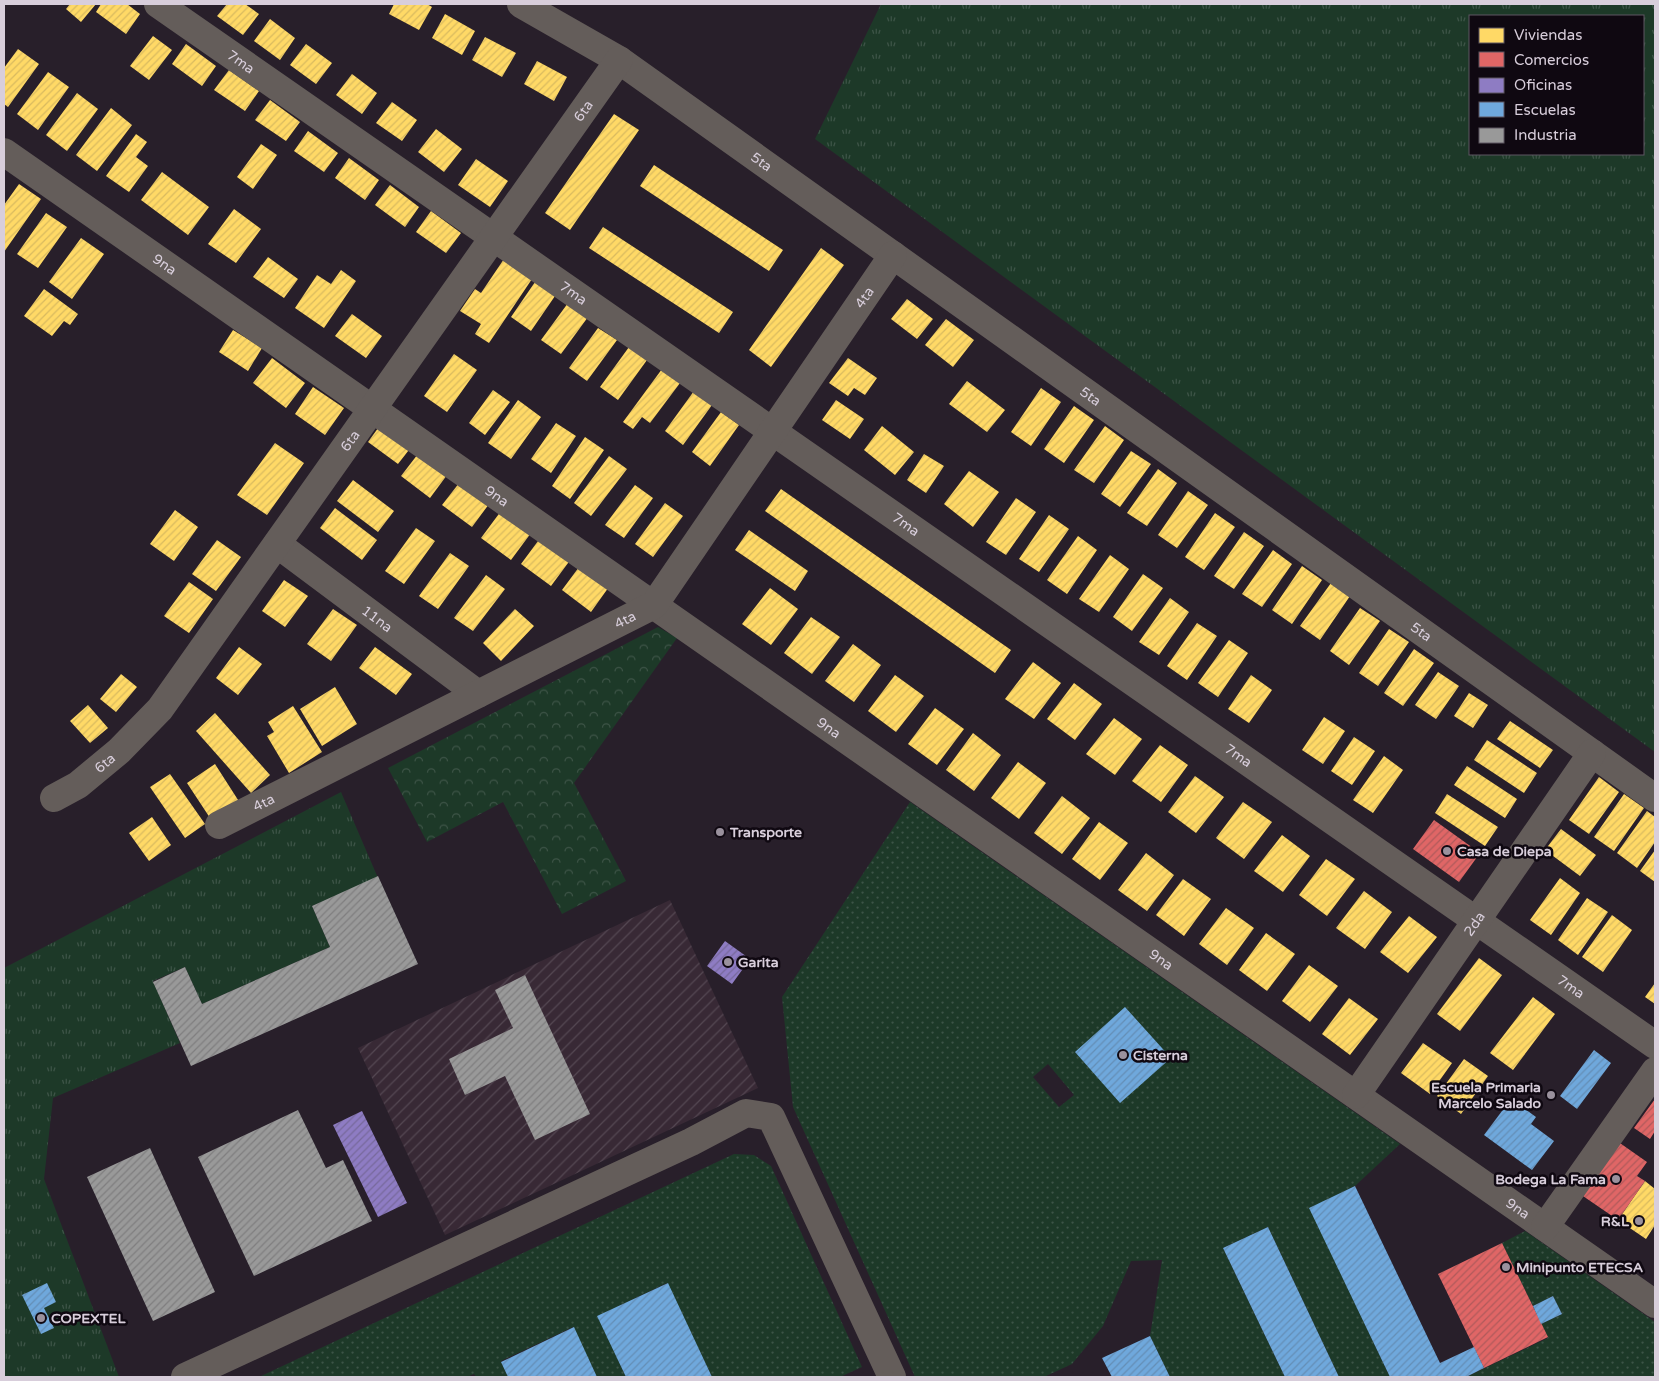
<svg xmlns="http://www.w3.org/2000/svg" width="1659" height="1381" font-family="'Varela Round',sans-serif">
	<defs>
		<pattern id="industrial-furrows" width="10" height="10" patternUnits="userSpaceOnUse" patternTransform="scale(1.25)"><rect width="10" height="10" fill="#382935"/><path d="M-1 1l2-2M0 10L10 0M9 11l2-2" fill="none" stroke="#544752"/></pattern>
		<pattern id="grass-tufts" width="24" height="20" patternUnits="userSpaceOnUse" patternTransform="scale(1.25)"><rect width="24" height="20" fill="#1d3928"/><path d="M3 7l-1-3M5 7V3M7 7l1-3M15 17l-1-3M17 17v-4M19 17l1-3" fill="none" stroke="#3d5447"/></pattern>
		<pattern id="forest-crowns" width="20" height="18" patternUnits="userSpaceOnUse" patternTransform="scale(1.25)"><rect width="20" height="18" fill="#1d3928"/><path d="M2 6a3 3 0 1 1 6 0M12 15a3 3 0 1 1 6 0" fill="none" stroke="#3d5447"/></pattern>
		<pattern id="park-dots" width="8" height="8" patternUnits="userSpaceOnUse" patternTransform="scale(1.25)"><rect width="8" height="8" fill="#1d3928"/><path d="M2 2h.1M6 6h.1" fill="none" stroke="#3d5447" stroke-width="1.8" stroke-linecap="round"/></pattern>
		<pattern id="homes-hatch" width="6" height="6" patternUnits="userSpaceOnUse" patternTransform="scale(1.25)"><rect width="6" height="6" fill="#ffd966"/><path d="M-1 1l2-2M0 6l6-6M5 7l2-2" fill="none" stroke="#d9ba5f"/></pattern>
		<pattern id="shops-hatch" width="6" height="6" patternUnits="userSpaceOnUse" patternTransform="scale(1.25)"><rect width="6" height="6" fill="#e06666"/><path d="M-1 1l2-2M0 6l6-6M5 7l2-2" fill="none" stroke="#b05a5b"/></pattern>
		<pattern id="offices-hatch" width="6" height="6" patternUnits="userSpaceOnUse" patternTransform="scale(1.25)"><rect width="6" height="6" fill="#8e7cc3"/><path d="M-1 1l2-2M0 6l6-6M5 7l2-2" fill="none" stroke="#77699c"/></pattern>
		<pattern id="schools-hatch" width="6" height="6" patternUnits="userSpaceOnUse" patternTransform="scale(1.25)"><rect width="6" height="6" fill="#6fa8dc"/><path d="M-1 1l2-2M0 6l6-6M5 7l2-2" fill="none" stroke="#648eb6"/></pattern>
		<pattern id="industry-hatch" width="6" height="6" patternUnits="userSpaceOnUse" patternTransform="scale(1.25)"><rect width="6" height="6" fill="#999"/><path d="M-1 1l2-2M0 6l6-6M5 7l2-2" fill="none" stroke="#7f7e7f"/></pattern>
	</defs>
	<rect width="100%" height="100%" fill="#281f2a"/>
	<path fill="url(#industrial-furrows)" d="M670,900L758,1088L445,1235L358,1048Z"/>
	<path fill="url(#grass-tufts)" fill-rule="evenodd" d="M881,4H1655V752L815,139ZM1470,16H1643V154H1470Z
		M341,792L378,878L312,906L330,947L202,1004L185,967L153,981L180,1043L53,1098L44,1179L119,1377H4V968Z"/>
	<path fill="url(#forest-crowns)" d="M658,627L677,638L574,783L626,881L562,914L503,802L427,842L388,768Z"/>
	<path fill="url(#park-dots)" fill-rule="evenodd" d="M910,802L1400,1144L1355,1186L1310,1208L1390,1377H1339L1268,1227L1223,1248L1285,1377H1170L1150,1336L1162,1260L1131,1261L1103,1326L1072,1364L1044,1377H915L793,1107L782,997ZM1048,1064L1074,1095L1059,1107L1033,1077Z
		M734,1154L754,1155L771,1166L862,1367L840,1377H712L667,1283L598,1316L626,1377H597L573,1327L501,1361L508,1377H476L474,1374L467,1377H259Z
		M1525,1231L1655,1322V1377H1466L1548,1338L1541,1324L1562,1314L1553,1296L1533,1306L1502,1243Z"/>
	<path fill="url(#homes-hatch)" d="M70,4H96L81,22L66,9Z
		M101,4H127L140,14L126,34L96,12Z
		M227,4H245L259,14L243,35L217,16Z
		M394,4H427L432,7L419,30L389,14Z
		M445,14L475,31L462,55L432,38Z
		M270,19L295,38L280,60L254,41Z
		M153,36L172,50L149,80L130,66Z
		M485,37L516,53L502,77L472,60Z
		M186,44L216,66L202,86L172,64Z
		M306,44L332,63L316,84L290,65Z
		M18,49L39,64L8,107L4,104V68Z
		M537,61L567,77L554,101L524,84Z
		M229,70L259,91L245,111L214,90Z
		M48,72L69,87L38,130L17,114Z
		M352,74L377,93L362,114L336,95Z
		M77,93L98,109L67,151L46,135Z
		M270,100L300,122L286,141L255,120Z
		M392,102L417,120L402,141L376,123Z
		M111,108L132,125L97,171L76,155Z
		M614,114L639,130L570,230L545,213Z
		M436,129L462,149L444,172L418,152Z
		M308,131L338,153L324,172L294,151Z
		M136,134L147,142L136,157L148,166L129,192L106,176Z
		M261,144L277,155L253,189L237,177Z
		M349,158L379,180L365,200L335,178Z
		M476,159L508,181L490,207L458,185Z
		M654,165L783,250L769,271L640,186Z
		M162,172L209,207L188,235L141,200Z
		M19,184L41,199L4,252V205Z
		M390,185L419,207L405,227L375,205Z
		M234,209L261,229L236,263L208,244Z
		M431,211L461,233L446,253L416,232Z
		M46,213L67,227L38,268L17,254Z
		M603,227L733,312L719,333L589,248Z
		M81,238L104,254L72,299L49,282Z
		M821,248L844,265L771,367L749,350Z
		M506,256L534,276L489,343L475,334L481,324L460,311L475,289L481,293Z
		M268,257L298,279L284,298L253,277Z
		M341,270L356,281L324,328L295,308L317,275L331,284Z
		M535,282L555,296L531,331L511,317Z
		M44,289L78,314L70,325L64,321L52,336L24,316Z
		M907,299L933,319L917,339L891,319Z
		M568,303L588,317L561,354L541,340Z
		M352,314L382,336L366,358L335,336Z
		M946,319L974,340L953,367L925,345Z
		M598,328L617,340L587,381L569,368Z
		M233,330L262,348L248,371L219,352Z
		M629,347L647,360L618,400L600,387Z
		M454,354L477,370L447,412L424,396Z
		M272,358L305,383L286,408L253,383Z
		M848,358L877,378L865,395L854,388L848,396L829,383Z
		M662,369L680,383L650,423L642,417L633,429L623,422Z
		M967,381L1005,410L987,432L949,404Z
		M313,387L344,408L325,435L295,414Z
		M1041,388L1061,402L1031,446L1011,432Z
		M493,390L510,402L485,435L469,423Z
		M694,391L712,405L683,445L665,431Z
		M518,400L541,417L511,459L488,443Z
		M836,400L864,419L850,439L822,420Z
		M1074,406L1094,420L1064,463L1044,449Z
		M721,412L739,425L710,466L692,452Z
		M556,423L576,436L551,473L531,459Z
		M381,424L412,446L398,464L368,442Z
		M882,426L914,452L895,475L864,450Z
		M1105,426L1124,440L1094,483L1074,470Z
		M585,437L604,450L570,499L552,486Z
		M275,443L304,463L267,515L237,495Z
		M421,450L450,471L430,498L401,476Z
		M1131,451L1151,464L1120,507L1101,494Z
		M924,454L944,466L926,493L907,480Z
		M609,456L627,469L591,516L574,503Z
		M1158,469L1177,483L1147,526L1127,513Z
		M969,471L999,492L973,527L944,504Z
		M463,478L492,500L472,527L442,505Z
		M353,480L394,511L378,532L337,501Z
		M635,485L653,498L624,538L605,525Z
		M781,489L1011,650L995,673L765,511Z
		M1188,491L1208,505L1177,548L1158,535Z
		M1016,498L1036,512L1006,555L986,542Z
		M665,503L683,516L653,557L635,544Z
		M335,508L377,540L362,560L320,528Z
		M175,510L198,527L174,561L150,544Z
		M501,511L531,533L511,560L481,538Z
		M1215,513L1235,527L1204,570L1185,557Z
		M1049,515L1069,529L1039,572L1019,559Z
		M416,528L435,541L404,584L385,571Z
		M749,530L808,571L795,591L735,550Z
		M1244,532L1264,546L1234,589L1214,576Z
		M1078,536L1097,550L1067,594L1047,580Z
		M541,537L571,559L551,586L521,564Z
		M217,540L241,557L216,591L192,574Z
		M1273,550L1292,564L1262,607L1242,594Z
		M450,553L469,566L438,609L419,596Z
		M1110,555L1129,569L1099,612L1079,599Z
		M582,563L611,584L591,612L562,590Z
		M1302,566L1322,580L1292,624L1272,610Z
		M1143,574L1163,588L1132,631L1113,617Z
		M486,575L505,589L473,631L454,618Z
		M284,580L308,596L285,627L262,611Z
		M189,582L213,599L189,633L164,616Z
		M1331,583L1350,596L1320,640L1300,626Z
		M770,588L798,609L771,645L742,624Z
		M1170,598L1189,612L1159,655L1139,642Z
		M1360,608L1380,621L1349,665L1330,651Z
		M333,609L357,625L331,661L307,644Z
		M515,609L534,626L501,661L483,643Z
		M811,617L840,637L812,674L784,653Z
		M1197,623L1217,636L1187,680L1167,666Z
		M1389,629L1409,642L1378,686L1359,673Z
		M1229,640L1248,653L1218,697L1198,683Z
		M853,644L881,665L854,702L825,681Z
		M239,647L262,664L238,695L216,678Z
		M375,647L412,674L396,695L359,668Z
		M1414,649L1434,663L1403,706L1384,693Z
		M1033,662L1061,683L1034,719L1005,699Z
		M1438,672L1459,686L1436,719L1415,705Z
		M121,674L137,687L116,712L100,699Z
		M895,675L924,696L896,732L868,711Z
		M1251,675L1272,690L1249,723L1228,709Z
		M1074,683L1102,704L1075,740L1047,719Z
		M335,687L357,724L322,746L300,709Z
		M1469,693L1488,705L1473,728L1454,716Z
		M88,705L108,728L90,743L70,721Z
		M293,706L322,752L289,773L267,736L274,732L268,722Z
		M935,708L964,729L937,765L908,744Z
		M215,713L270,775L251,793L196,731Z
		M1324,717L1345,731L1323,764L1302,750Z
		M1114,718L1142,739L1115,775L1086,754Z
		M1510,721L1553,750L1540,768L1497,739Z
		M973,733L1001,755L974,791L946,770Z
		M1354,737L1375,751L1352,785L1331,771Z
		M1487,740L1537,773L1524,793L1474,760Z
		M1160,745L1188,765L1161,802L1132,781Z
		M1384,756L1403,770L1373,813L1353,800Z
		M1018,762L1046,783L1019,819L991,798Z
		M215,764L240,803L212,821L187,783Z
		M1467,766L1517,799L1505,818L1454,785Z
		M170,774L205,824L185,838L150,787Z
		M1195,776L1224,797L1196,833L1168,812Z
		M1599,777L1619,792L1589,834L1569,820Z
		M1447,794L1498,827L1485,846L1435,813Z
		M1624,794L1644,808L1614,851L1594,837Z
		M1062,796L1090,818L1062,854L1034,833Z
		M1243,802L1272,822L1244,859L1216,838Z
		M1647,811L1655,817V842L1637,868L1617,853Z
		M152,817L171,845L149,861L129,833Z
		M1099,822L1128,843L1100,880L1072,859Z
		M1561,829L1596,855L1580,876L1545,850Z
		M1282,835L1310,856L1283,892L1254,871Z
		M1655,850V882L1640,871Z
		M1146,853L1174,875L1147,911L1118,890Z
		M1326,859L1355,879L1327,916L1299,895Z
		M1560,878L1580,893L1551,935L1530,920Z
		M1183,879L1211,899L1184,936L1156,915Z
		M1364,891L1392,912L1365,949L1336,928Z
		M1587,898L1608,912L1578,955L1558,940Z
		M1226,908L1254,928L1227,965L1199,944Z
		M1612,915L1632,930L1603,972L1582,957Z
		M1409,916L1437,937L1408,973L1380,952Z
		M1266,933L1295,954L1267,991L1239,970Z
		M1479,958L1502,975L1460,1031L1437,1014Z
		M1309,965L1338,986L1310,1022L1282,1001Z
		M1655,983V1004L1645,997Z
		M1533,997L1555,1014L1513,1070L1490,1053Z
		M1349,998L1378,1019L1350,1055L1322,1034Z
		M1423,1043L1452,1063L1430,1094L1401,1073Z
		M1464,1059L1488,1076L1461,1114L1437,1096Z
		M1645,1181L1655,1189V1225L1646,1239L1618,1220Z"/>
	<path fill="url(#shops-hatch)" d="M1434,820L1480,853L1459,882L1413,849Z
		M1655,1099V1131L1650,1139L1634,1128Z
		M1617,1141L1647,1162L1637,1176L1645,1181L1618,1220L1580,1194Z
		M1502,1243L1548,1337L1484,1368L1438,1274Z"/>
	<path fill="url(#offices-hatch)" d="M725,941L750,959L732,984L707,966Z
		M362,1111L407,1203L378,1217L333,1125Z"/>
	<path fill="url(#schools-hatch)" d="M1125,1007L1171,1058L1120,1103L1075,1052Z
		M1594,1050L1611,1063L1577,1109L1560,1096Z
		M1511,1099L1536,1117L1531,1124L1554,1141L1532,1170L1484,1135Z
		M1355,1186L1440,1363L1474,1347L1484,1368L1466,1377H1390L1309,1208Z
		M1268,1227L1339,1377H1285L1223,1248Z
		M47,1283L56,1302L44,1308L54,1328L41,1334L22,1295Z
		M668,1283L712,1377H626L597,1316Z
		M1553,1296L1562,1314L1541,1324L1533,1306Z
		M574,1327L597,1377H508L501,1362Z
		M1150,1336L1170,1377H1112L1102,1358Z"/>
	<path fill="url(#industry-hatch)" d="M378,876L418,964L191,1066L153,982L185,967L202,1004L330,947L312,906Z
		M525,975L590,1114L535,1140L505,1076L465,1095L449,1059L513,1028L495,990Z
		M298,1110L326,1168L343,1160L372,1221L254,1276L198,1157Z
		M150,1148L215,1292L153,1321L87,1177Z"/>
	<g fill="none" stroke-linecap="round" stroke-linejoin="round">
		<g stroke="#645d5a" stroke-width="28">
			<path id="s1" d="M158,4L1655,1045"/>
			<path id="s2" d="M521,4L619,60L1655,798"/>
			<path id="s3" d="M4,152L1655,1304"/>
			<path id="s4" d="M277,544L478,694"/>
			<path id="s5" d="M54,798L78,785L119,751L160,709L619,60"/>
			<path id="s6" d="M219,825L654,605L893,255"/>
			<path id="s7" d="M1356,1095L1592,753"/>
			<path d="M1545,1227L1655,1071"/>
			<path d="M185,1377L691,1142L746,1113L771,1117L892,1377"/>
		</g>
	</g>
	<g fill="#9a919d" stroke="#0f0811" stroke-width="2">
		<circle cx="720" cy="832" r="5"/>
		<circle cx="1447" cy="851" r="5"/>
		<circle cx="728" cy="962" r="5"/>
		<circle cx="1123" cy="1055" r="5"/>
		<circle cx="1551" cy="1095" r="5"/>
		<circle cx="1616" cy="1179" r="5"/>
		<circle cx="1639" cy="1221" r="5"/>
		<circle cx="1506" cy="1267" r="5"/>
		<circle cx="41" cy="1318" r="5"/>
	</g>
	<g text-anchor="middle" stroke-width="5" stroke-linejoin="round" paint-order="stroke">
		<g font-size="14" fill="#d8cedb" stroke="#0f0811">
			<text dy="5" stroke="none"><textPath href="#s1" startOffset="101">7ma</textPath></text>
			<text dy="5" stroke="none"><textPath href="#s5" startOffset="872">6ta</textPath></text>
			<text dy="5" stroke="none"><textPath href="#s2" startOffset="288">5ta</textPath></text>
			<text dy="5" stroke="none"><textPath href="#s3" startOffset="196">9na</textPath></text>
			<text dy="5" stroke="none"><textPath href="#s1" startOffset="506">7ma</textPath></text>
			<text dy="5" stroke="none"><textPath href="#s6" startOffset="860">4ta</textPath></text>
			<text dy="5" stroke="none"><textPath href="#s2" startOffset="692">5ta</textPath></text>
			<text dy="5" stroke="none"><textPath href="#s5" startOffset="468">6ta</textPath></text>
			<text dy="5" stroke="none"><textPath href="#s3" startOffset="601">9na</textPath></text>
			<text dy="5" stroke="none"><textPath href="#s1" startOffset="911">7ma</textPath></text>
			<text dy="5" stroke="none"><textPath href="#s4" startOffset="125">11na</textPath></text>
			<text dy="5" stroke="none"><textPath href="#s6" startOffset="455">4ta</textPath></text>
			<text dy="5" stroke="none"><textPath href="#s2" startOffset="1098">5ta</textPath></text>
			<text dy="5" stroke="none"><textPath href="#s3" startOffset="1006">9na</textPath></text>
			<text dy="5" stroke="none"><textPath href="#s1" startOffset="1316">7ma</textPath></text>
			<text dy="5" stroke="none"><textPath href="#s5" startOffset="62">6ta</textPath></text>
			<text dy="5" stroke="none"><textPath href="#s6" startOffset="50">4ta</textPath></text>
			<text dy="5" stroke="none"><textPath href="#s7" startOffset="208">2da</textPath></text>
			<text dy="5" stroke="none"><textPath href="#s3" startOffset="1411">9na</textPath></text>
			<text dy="5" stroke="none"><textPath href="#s1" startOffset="1721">7ma</textPath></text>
			<text dy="5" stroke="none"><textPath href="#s3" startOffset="1846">9na</textPath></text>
		</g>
		<g font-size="14" font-weight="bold" fill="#d8cedb" stroke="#0f0811" text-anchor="start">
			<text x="730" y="837">Transporte</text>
			<text x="1457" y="856">Casa de Diepa</text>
			<text x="738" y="967">Garita</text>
			<text x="1133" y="1060">Cisterna</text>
			<text x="1541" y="1092" text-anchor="end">Escuela Primaria<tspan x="1541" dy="16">Marcelo Salado</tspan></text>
			<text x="1606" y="1184" text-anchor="end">Bodega La Fama</text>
			<text x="1629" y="1226" text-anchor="end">R&amp;L</text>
			<text x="1516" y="1272">Minipunto ETECSA</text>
			<text x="51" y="1323">COPEXTEL</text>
		</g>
	</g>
	<rect width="1659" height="1381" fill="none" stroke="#d8cedb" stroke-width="10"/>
	<rect x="1469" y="15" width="175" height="140" fill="#0f0811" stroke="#5f5762"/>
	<rect x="1479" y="28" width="25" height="15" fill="#ffd966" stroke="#5f5762"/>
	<text x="1514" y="40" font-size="15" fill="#d8cedb">Viviendas</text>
	<rect x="1479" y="52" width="25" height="15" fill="#e06666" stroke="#5f5762"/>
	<text x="1514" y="65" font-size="15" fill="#d8cedb">Comercios</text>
	<rect x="1479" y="78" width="25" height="15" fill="#8e7cc3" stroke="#5f5762"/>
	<text x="1514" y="90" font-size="15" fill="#d8cedb">Oficinas</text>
	<rect x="1479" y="102" width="25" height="15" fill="#6fa8dc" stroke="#5f5762"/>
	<text x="1514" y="115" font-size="15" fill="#d8cedb">Escuelas</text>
	<rect x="1479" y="128" width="25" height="15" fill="#999999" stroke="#5f5762"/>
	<text x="1514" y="140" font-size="15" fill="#d8cedb">Industria</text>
</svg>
